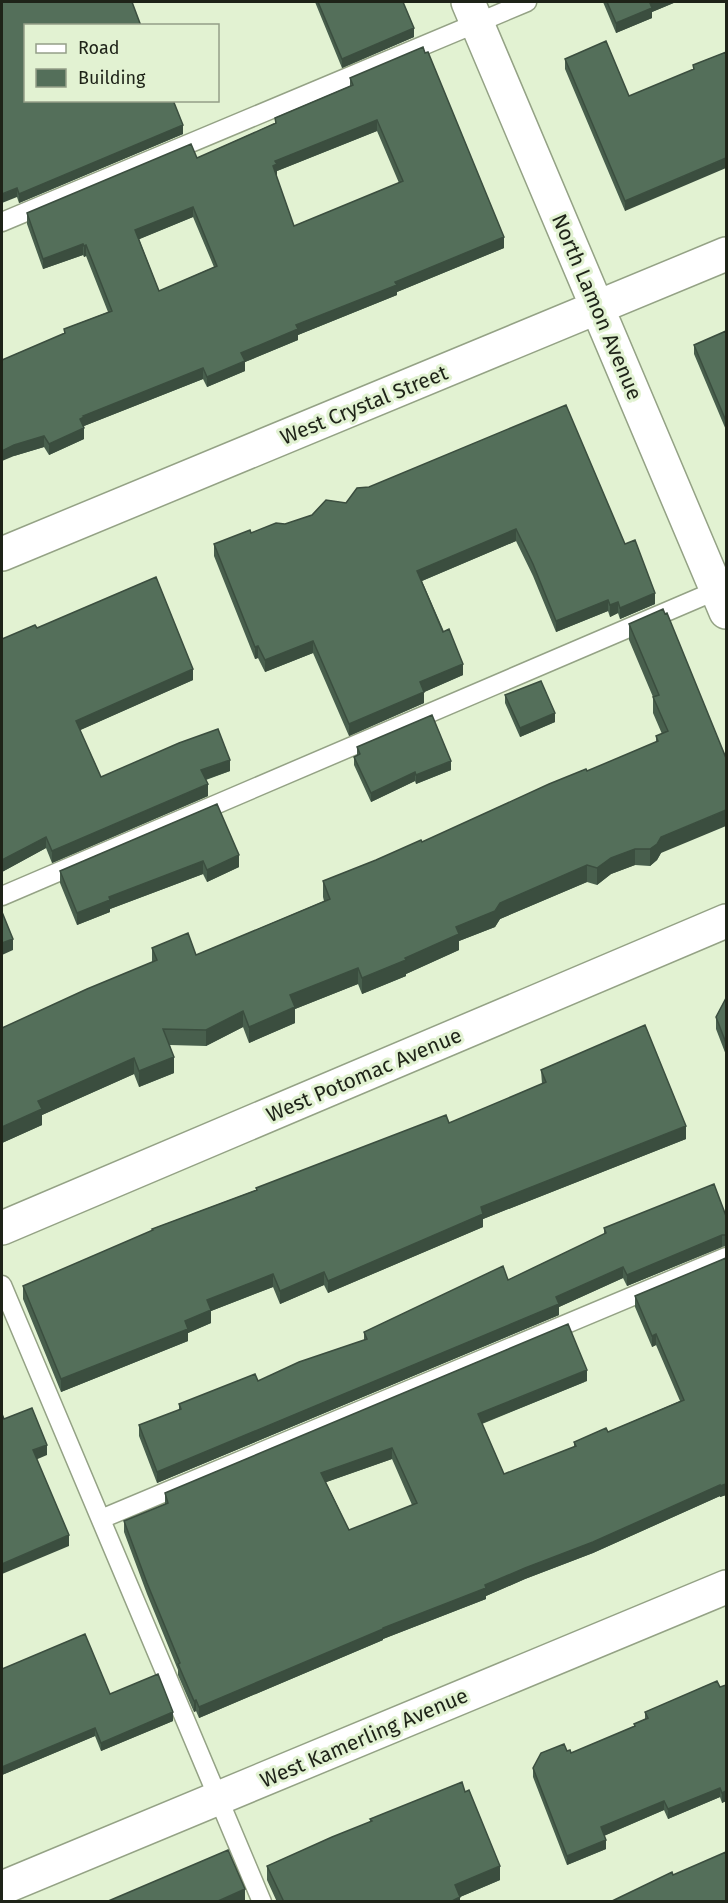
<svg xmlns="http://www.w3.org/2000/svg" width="728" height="1903" font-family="'Fira Sans',sans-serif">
	<rect width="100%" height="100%" fill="#e2f2d2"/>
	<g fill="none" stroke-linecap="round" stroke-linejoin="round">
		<defs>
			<path id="service" d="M2,222L527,2
				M2,896L722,588
				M2,1285L262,1902
				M101,1519L726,1257"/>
			<path id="minor" d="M468,2L726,612
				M2,554L726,254
				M2,1228L726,921
				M2,1888L726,1587"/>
		</defs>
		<use href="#service" stroke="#94a285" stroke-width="21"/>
		<use href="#minor" stroke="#94a285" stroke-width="36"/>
		<use href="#service" stroke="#fff" stroke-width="18"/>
		<use href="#minor" stroke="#fff" stroke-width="33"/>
	</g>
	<path fill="#485f4d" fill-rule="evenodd" d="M2,2L183,134L19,203L17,197Z
		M315,2H403L414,37L342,68Z
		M603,2H676L652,12V18L616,33Z
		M726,52L625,211L565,69V59L629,96L693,70V65Z
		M350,78L504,248L397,292V295L298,335V340L245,362V371L207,387L203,379L84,426V439L49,455L44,447L14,456L64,334V329L108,312L86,256L84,257L83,255L43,269L27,224V213L197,158L275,123V118L350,86ZM377,131L399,183L294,226L276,175L277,171ZM193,217L214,267L159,291L139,239Z
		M726,331V430L694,354V345Z
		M326,500L625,544L655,604L620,619L618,613L610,617L608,611L556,632L533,576L516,541L422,581L463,675L424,692V703L349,736L313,653L265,672L258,658L255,659L214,556V544L285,524L312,515Z
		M629,624L726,758L661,853L657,860L650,866L635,865L611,874L597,885L587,882L500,919L495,927L459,941V950L406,974V976L362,994L358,984L295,1009V1023L249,1043L243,1027L206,1046L170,1045L174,1073L139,1087L134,1074L42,1115V1125L2,1143L152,962V948L196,955L324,901L323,897V881L422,842L656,742V736L662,734L653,713V697L629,640Z
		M37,628L193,680L80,730L101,777L230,771L206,780L208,796L52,863L46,848L2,872V639Z
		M505,695L555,722L520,737L505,703Z
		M357,747L451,770L416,784L415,781L371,802L354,765V757L357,755Z
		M217,804L239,867L207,882L203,874L110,909V912L77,925L60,883V871Z
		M726,998V1055L716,1029V1017Z
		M541,1070L686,1139L483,1219V1227L328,1293L324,1285L280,1304L273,1287L211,1311V1323L188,1333V1341L61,1392L23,1299V1286L152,1231V1229L256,1190V1188L449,1123L542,1084Z
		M726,1216V1246L722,1247L627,1286L623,1278L559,1307V1315L157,1483L139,1436V1425L179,1410V1404L258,1381L364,1340V1332L508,1280L604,1234V1228Z
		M726,1258V1495L720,1497V1496L593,1553L525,1579L486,1596V1599L383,1639V1640L199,1718L196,1711L194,1712L178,1675V1670L147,1594L124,1532V1521L165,1505V1493L587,1381L482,1424L504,1474L574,1447V1442L608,1432L680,1401L656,1345L652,1347L635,1307V1296ZM392,1459L412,1505L349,1530L326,1482Z
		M726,1685V1801L722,1803L720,1797L668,1819L664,1810L604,1836L606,1849L567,1865L533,1777V1768L567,1751L571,1753L634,1727V1724L645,1719V1712Z
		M110,1694L173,1721L101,1751L95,1736L2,1775Z
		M370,1819L500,1880L460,1897V1902H277L267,1880V1866L370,1822Z"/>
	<path fill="#3b4e3f" d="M653,2H676L652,12V18L616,33V23Z
		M414,28V37L342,68V59Z
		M377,120V131L277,171V175L273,177V166L275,161Z
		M183,125V134L19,203V194Z
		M726,158V168L625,211V201Z
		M17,188V197L2,203V194Z
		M193,207V217L135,241V230Z
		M504,237V248L397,292V295L298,335V340L245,362V371L207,387V377L241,353L296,325L395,282Z
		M83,244V255L43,269V259Z
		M86,245V256L84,257V246Z
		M203,368V379L84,426V428L80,419L83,416Z
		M84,428V439L49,455V444Z
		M44,436V447L14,456L2,461V451L14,445Z
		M516,529V541L417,583V571Z
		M655,593V604L620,619V608Z
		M608,600V611L556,632V621Z
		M618,602V613L610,617V605Z
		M313,641V653L265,672V660Z
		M258,646V658L255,659V647Z
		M463,664V675L420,694V682Z
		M193,669V680L76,732V721Z
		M424,692V703L349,736V724Z
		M555,713V722L520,737V728Z
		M230,760V771L201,781V770Z
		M451,761V770L416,784V775Z
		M415,772V781L371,802V793Z
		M208,784V796L52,863V851Z
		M726,810V826L661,853L657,860L650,866V849L661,837Z
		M46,837V848L2,872V860Z
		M635,849V865L611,874L597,885V868L611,858Z
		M239,855V867L207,882V870Z
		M203,861V874L110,909V912L77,925V913L109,897Z
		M587,865V882L500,919L495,927L459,941V950L406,974V976L362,994V978L405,958L456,927L500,903Z
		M13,939V950L2,955V943Z
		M358,968V984L295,1009V1023L249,1043V1027L290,995Z
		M243,1011V1027L206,1046V1030Z
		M174,1057V1073L139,1087V1071Z
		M134,1058V1074L42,1115V1125L2,1143V1127L38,1101Z
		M686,1126V1139L483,1219V1227L328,1293V1281L481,1207Z
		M722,1235V1247L627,1286V1275Z
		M623,1267V1278L559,1307V1315L157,1483V1472Z
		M324,1272V1285L280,1304V1291Z
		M273,1274V1287L211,1311V1323L188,1333V1341L61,1392V1379L185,1321L207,1300Z
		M656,1334V1345L652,1347V1336Z
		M587,1370V1381L478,1425V1414Z
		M47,1445V1455L33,1461V1450Z
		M392,1448V1459L321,1484V1473Z
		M726,1484V1495L720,1497V1486Z
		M720,1485V1496L593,1553L525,1579L486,1596V1599L383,1639V1640L199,1718V1707Z
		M69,1535V1546L2,1574V1564Z
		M196,1700V1711L194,1712V1701Z
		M173,1712V1721L101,1751V1743Z
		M95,1728V1736L2,1775V1767Z
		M720,1788V1797L668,1819V1809Z
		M726,1791V1801L722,1803V1793Z
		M664,1801V1810L601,1837V1827Z
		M606,1840V1849L567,1865V1856Z
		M500,1866V1880L460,1897V1902H450L455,1885Z
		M245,1889V1902H216Z"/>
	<path fill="#546f5a" stroke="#3b4e3f" stroke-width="1.5" fill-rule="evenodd" d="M2,2H132L141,26H26V100H173L183,125L19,194L17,188L2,194Z
		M318,2H403L414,28L342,59Z
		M607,2H653L650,3L652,8L616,23Z
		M606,41L629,96L694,69L693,65L726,52V158L625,201L565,59Z
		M423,47L425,53L428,52L504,237L395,282L397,285L296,325L298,329L241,353L245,361L207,377L203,368L83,416L84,417L80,419L84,428L49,444L44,436L14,445L2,451V360L65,333L64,329L112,311L86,245L84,246L83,244L43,259L27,213L191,144L197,158L276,123L275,118L353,85L350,78ZM377,120L403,181L294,226L273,166L277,164L275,161ZM193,207L217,266L159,291L135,230Z
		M726,331V421L694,345Z
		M566,405L625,544L635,540L655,593L620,608L618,602L610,605L608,600L556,621L533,564L516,529L417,571L443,632L449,629L463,664L420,682L424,692L349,724L313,641L265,660L258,646L255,647L214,544L250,530L251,533L276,523L285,524L312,515L326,500L346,503L357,488L369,487Z
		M156,577L193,669L76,721L101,777L179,743L218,729L230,760L201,770L208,784L52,851L46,837L2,860V639L35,625L37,628Z
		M663,609L665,614L667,613L726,758V810L661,837L657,844L650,849H635L611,858L597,868L587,865L500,903L495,911L456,927L459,934L405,958L406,960L362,978L358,968L290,995L295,1007L249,1027L243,1011L206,1030L163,1029L174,1057L139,1071L134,1058L38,1101L42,1109L2,1127V1028L87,989L157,960L152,948L188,933L196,955L330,899L323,881L376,860L421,840L422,842L549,784L586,769L587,771L658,741L656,736L668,731L653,697L659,695L629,624Z
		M541,681L555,713L520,728L505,695Z
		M432,715L451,761L416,775L415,772L371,793L354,757L360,754L357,747Z
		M217,804L239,855L207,870L203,861L109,897L110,900L77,913L60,871Z
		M2,912L13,939L2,943Z
		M726,998V1043L716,1017Z
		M645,1025L686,1126L481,1207L483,1214L328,1281L324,1272L280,1291L273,1274L207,1300L211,1310L185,1321L188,1329L61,1379L23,1286L153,1230L152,1229L257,1190L256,1188L446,1115L449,1123L546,1082L541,1070Z
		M714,1184L726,1216V1235H722L627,1275L623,1267L556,1297L559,1304L157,1472L139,1425L181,1409L179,1404L255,1374L258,1381L299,1362L367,1339L364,1332L503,1266L508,1280L606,1233L604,1228Z
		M726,1258V1484L720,1486V1485L593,1542L525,1568L485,1585L486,1588L383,1628V1629L199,1707L196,1700L194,1701L178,1664L180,1663L147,1583L124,1521L168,1503L165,1493L568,1324L587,1370L478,1414L504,1474L576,1446L574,1442L606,1428L608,1432L684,1400L656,1334L652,1336L635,1296ZM392,1448L417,1503L349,1530L321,1473Z
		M32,1408L47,1445L33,1450L69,1535L2,1564V1414L4,1419Z
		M85,1634L110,1694L158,1674L173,1712L101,1743L95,1728L2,1767V1669Z
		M717,1681L720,1687L726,1685V1791L722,1793L720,1788L668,1809L664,1801L601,1827L606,1840L567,1856L533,1768L541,1753L564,1744L567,1751L570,1750L571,1753L635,1726L634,1724L648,1718L645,1712Z
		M462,1782L465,1792L469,1790L500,1866L455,1885L460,1897L450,1902H284L267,1866L332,1837L372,1821L370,1819Z
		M228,1850L245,1889L216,1902H106Z
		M726,1852V1902H610L672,1872L673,1875Z"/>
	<g text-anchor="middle" stroke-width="6" stroke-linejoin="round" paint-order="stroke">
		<g font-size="21" fill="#1e2318" stroke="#e2f2d2">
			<text transform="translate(597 307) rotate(67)" y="7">North Lamon Avenue</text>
			<text transform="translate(364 405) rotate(-22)" y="7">West Crystal Street</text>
			<text transform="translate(364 1075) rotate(-23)" y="7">West Potomac Avenue</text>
			<text transform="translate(364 1738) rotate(-23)" y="7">West Kamerling Avenue</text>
		</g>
	</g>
	<rect width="728" height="1903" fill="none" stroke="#1e2318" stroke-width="6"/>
	<rect x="24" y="24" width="195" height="78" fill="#e2f2d2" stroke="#949f88" stroke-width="1.5"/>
	<rect x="36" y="44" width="30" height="9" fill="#ffffff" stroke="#949f88" stroke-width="1.5"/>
	<text x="78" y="54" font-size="18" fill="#1e2318">Road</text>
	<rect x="36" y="69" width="30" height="18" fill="#546f5a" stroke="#949f88" stroke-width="1.5"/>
	<text x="78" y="84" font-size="18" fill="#1e2318">Building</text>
</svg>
